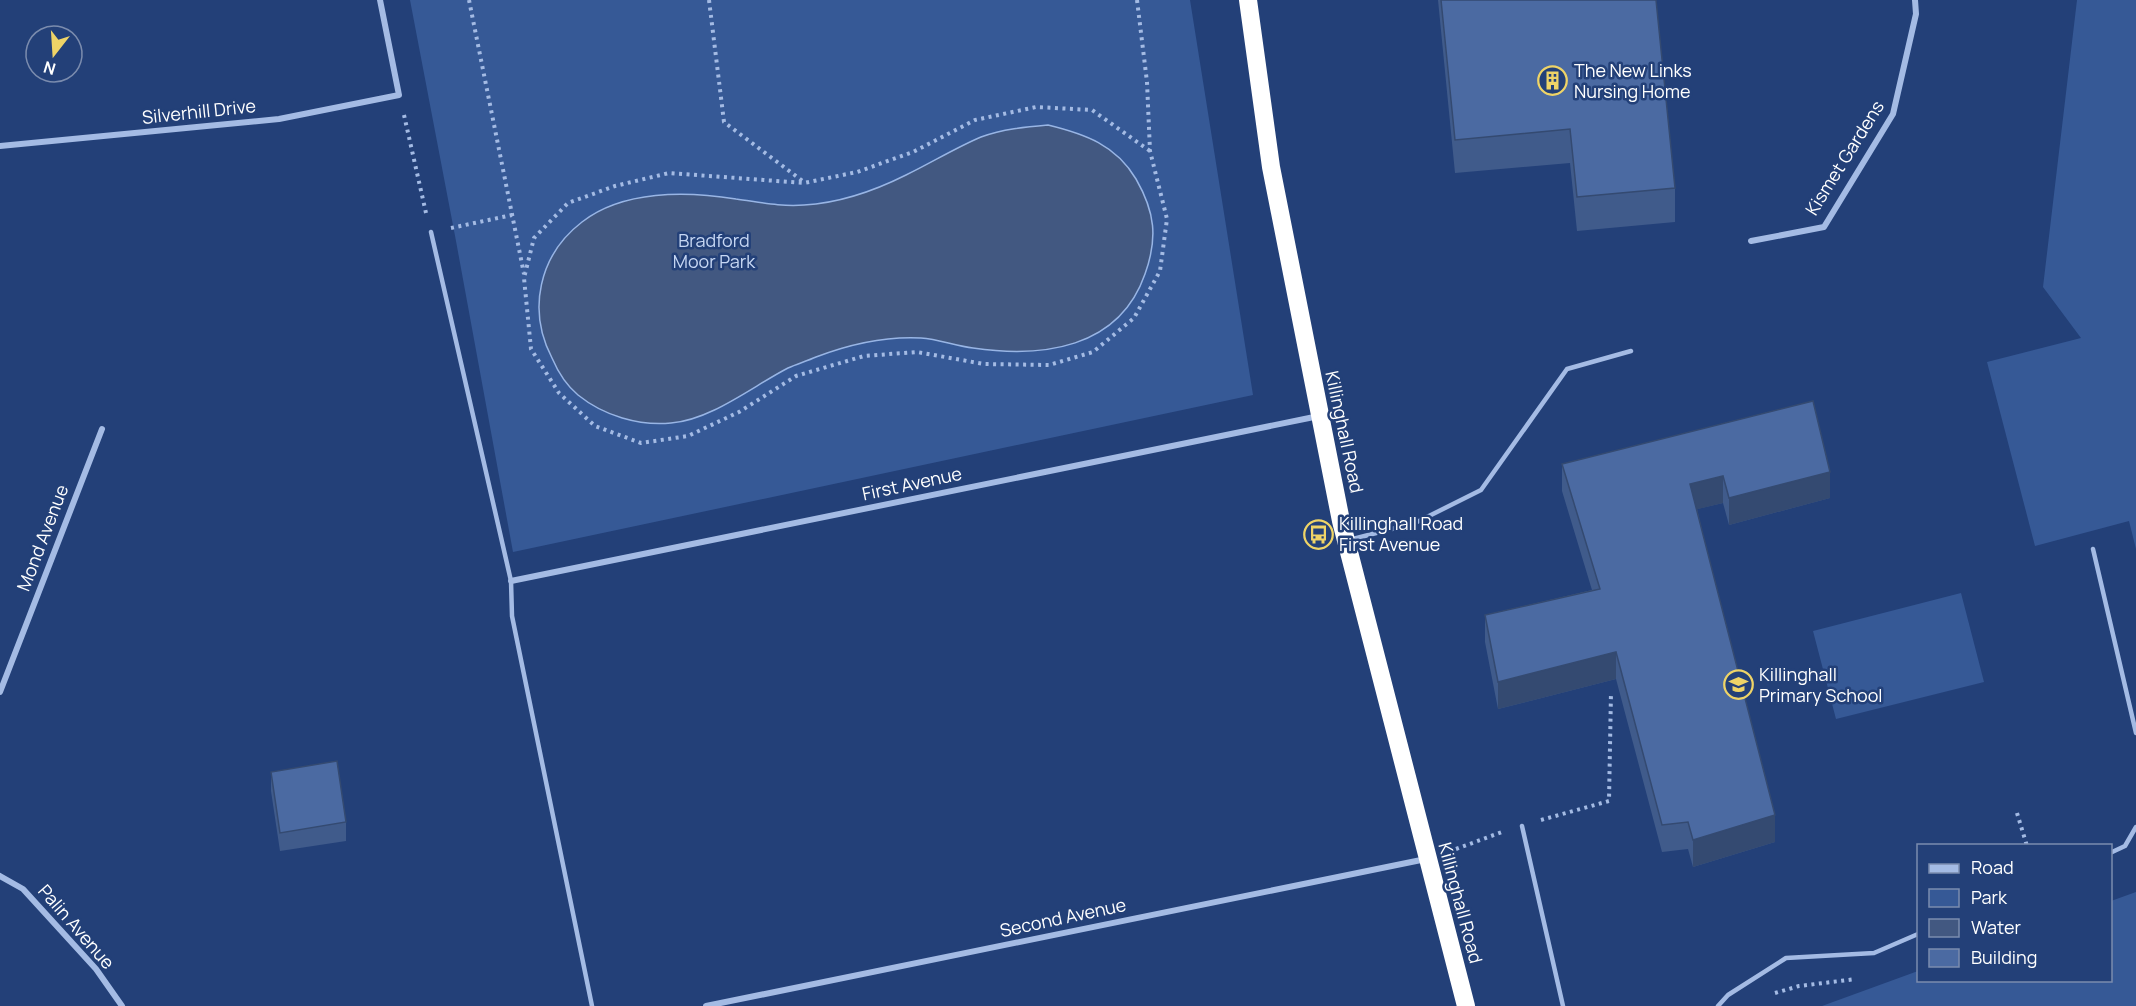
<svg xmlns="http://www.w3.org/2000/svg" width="2136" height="1006" font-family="Manrope,sans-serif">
	<rect width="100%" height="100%" fill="#234078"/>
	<path fill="#365996" d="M410,0H1190L1253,395L513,552L456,241Z
		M2077,0H2136V549L2129,521L2035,546L1987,362L2081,338L2043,287Z
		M1961,593L1984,682L1836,719L1813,631Z
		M2136,892V1006H1822L1918,971V980H2110L2111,901Z"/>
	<path fill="#425881" stroke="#98b5e5" stroke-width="1.5" d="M1048,125C1085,134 1116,145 1136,179C1155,212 1158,238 1145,274C1119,349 1042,358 973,348C956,346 938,339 921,338C884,336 850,344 816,357C807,361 797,364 788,368C753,386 711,420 671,423C639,426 604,416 578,395C566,385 558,372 552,358C527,310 539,255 582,222C623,190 686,191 736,199C759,202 781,207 804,205C840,203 874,191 906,175C931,163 955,148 981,137C1003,129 1025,127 1048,125Z"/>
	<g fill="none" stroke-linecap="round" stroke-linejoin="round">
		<path stroke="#a4bbe4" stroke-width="4" stroke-dasharray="3 4.5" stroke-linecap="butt" d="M469,0L524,274
			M709,0L724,122L804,182
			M1137,0L1147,82L1150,151L1167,219L1160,271L1134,318L1093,352L1049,365L984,364L917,352L864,356L796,376L739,412L688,436L641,443L595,426L559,393L531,349L524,278L534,238L568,203L615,186L669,173L804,183L857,172L913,152L975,120L1036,107L1092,110L1150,151
			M404,115L426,213
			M451,228L512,215
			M2017,813L2027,846
			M1541,820L1609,801L1611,692
			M1456,849L1502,832
			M1775,993L1799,986L1856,979"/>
		<path stroke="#a4bbe4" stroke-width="4.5" d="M431,232L511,581L512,616L592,1006
			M1349,540L1415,523L1481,490L1567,369L1631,351
			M2093,549L2136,733
			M1522,826L1563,1006
			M2110,853L2125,846L2136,827
			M1718,1006L1728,995L1786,958L1874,953L1918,934"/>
		<path stroke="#a4bbe4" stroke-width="6" d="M0,146L279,119L399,95L380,0
			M1751,241L1824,227L1893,114L1916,14L1915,0
			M511,581L1319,416
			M0,692L102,429
			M0,876L23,889L96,969L122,1006
			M706,1006L1426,859"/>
		<path stroke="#fff" stroke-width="18" d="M1248,0L1271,167L1341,521L1466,1006"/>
	</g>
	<path fill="#405b8b" d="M1438,0H1656L1675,188V222L1577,231L1570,163L1455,173Z
		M1813,401L1830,498L1729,525L1723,503L1697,509L1775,842L1693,867L1688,849L1662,852L1616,679L1498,709L1485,642V615L1592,590L1562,491V464Z
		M271,772L346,822V841L280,851L271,791Z"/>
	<path fill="#344a71" d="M1830,472V498L1729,525V498Z
		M1723,476V503L1690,511V484Z
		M1616,652V679L1498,709V682Z
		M1775,815V842L1693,867V840Z"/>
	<path fill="#4b6aa2" stroke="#344a71" stroke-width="1.5" d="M1441,0H1656L1675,188L1577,197L1570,129L1455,140Z
		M1813,401L1830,472L1729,498L1723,476L1690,484L1775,815L1693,840L1688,822L1662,825L1616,652L1498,682L1485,615L1600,589L1562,464Z
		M337,761L346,822L280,833L271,772Z"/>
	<defs>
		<symbol id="building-ring" viewBox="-11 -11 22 22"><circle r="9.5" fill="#234078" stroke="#efd467" stroke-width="1.5"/><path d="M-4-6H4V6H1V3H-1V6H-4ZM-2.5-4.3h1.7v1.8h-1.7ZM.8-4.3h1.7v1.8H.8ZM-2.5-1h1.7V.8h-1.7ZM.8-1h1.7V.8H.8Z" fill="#efd467"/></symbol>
		<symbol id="bus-ring" viewBox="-11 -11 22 22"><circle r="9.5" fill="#234078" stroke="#efd467" stroke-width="1.5"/><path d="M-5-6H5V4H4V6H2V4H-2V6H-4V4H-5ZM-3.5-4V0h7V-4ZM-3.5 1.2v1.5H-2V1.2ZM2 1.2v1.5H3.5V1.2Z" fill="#efd467"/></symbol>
		<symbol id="school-ring" viewBox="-11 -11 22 22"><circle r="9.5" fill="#234078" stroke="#efd467" stroke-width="1.5"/><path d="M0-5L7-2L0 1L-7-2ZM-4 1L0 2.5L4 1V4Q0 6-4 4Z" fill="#efd467"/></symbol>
	</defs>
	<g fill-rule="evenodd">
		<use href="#building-ring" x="1536" y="64" width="33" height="33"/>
		<use href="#bus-ring" x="1302" y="518" width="33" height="33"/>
		<use href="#school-ring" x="1722" y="668" width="33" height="33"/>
	</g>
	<g text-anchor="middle" stroke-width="5" stroke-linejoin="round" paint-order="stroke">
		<g font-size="18" fill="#fff" stroke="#234078" text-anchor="start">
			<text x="1574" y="77">The New Links<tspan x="1574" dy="21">Nursing Home</tspan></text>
			<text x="1339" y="530">Killinghall Road<tspan x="1339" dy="21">First Avenue</tspan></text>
			<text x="1759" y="681">Killinghall<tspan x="1759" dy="21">Primary School</tspan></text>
		</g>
		<g font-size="18" fill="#fff" stroke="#234078">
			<text transform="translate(199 112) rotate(-6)" y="6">Silverhill Drive</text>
			<text transform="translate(1845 158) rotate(-58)" y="6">Kismet Gardens</text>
			<text transform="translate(1344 432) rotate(78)" y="6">Killinghall Road</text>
			<text transform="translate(912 484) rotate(-12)" y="6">First Avenue</text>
			<text transform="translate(43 538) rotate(-69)" y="6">Mond Avenue</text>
			<text transform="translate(1460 903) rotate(75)" y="6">Killinghall Road</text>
			<text transform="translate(1063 918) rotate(-12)" y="6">Second Avenue</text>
			<text transform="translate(76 927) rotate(49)" y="6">Palin Avenue</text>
		</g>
		<g font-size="18" fill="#c7d7f3" stroke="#234078">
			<text x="714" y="247">Bradford<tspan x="714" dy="21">Moor Park</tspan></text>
		</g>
	</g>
	<rect x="1917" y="844" width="195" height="138" fill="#234078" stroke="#7b8cae" stroke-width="1.5"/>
	<rect x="1929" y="864" width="30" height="9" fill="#a4bbe4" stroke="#7b8cae" stroke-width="1.5"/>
	<text x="1971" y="874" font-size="18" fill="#ffffff">Road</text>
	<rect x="1929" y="889" width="30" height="18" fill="#365996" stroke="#7b8cae" stroke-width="1.5"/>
	<text x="1971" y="904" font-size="18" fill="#ffffff">Park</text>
	<rect x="1929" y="919" width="30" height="18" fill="#425881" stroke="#7b8cae" stroke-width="1.5"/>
	<text x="1971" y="934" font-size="18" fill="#ffffff">Water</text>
	<rect x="1929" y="949" width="30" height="18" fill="#4b6aa2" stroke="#7b8cae" stroke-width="1.5"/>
	<text x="1971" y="964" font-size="18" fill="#ffffff">Building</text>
	<g transform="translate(54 54) rotate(197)"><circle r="28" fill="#234078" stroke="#7b8cae" stroke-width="1.5"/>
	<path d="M0-4.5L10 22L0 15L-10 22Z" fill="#efd467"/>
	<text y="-9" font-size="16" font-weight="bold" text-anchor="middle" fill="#ffffff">N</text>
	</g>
</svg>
